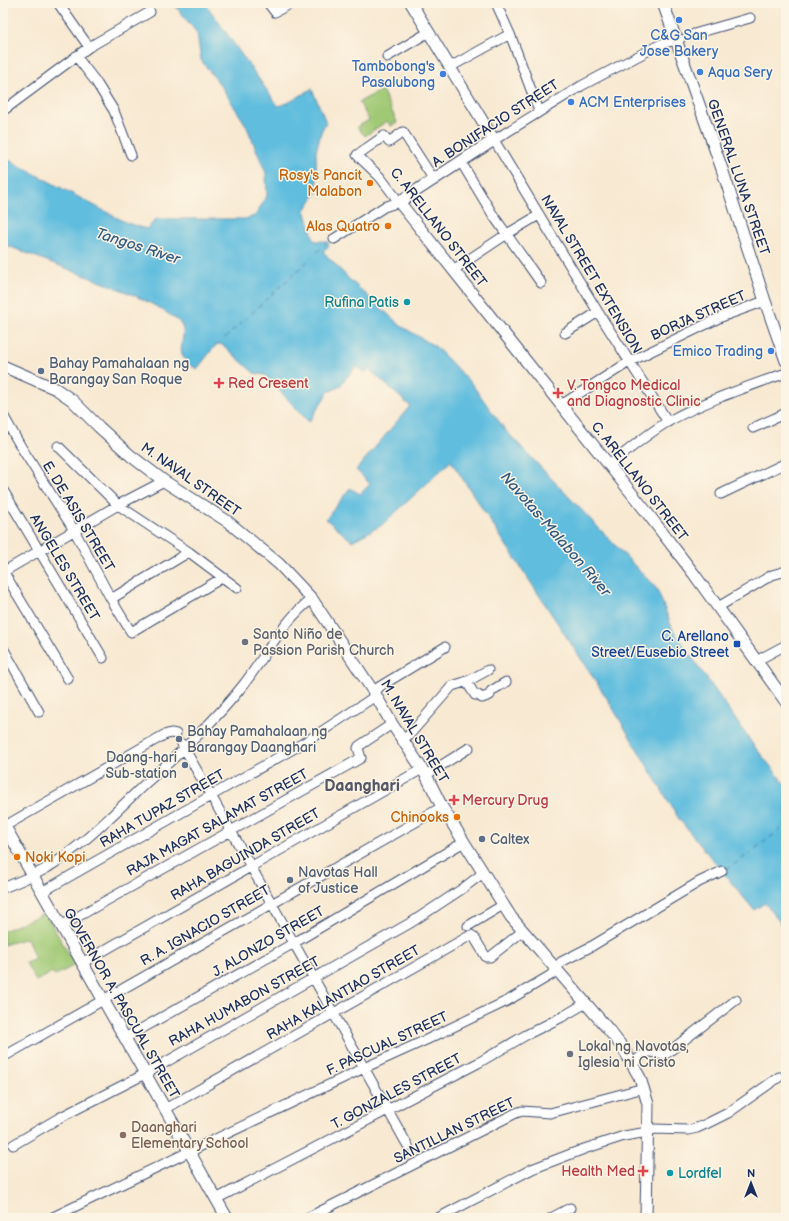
<svg xmlns="http://www.w3.org/2000/svg" width="789" height="1221" font-family="'Balsamiq Sans',sans-serif">
	<rect width="100%" height="100%" fill="#fcf5e5"/>
	<filter id="ink" filterUnits="userSpaceOnUse"><feTurbulence type="fractalNoise" baseFrequency=".025" numOctaves="2"/><feDisplacementMap in="SourceGraphic" scale="8" xChannelSelector="R" yChannelSelector="G"/><feConvolveMatrix kernelMatrix="1 2 1 2 8 2 1 2 1" color-interpolation-filters="sRGB"/></filter>
	<filter id="wash" filterUnits="userSpaceOnUse"><feTurbulence type="fractalNoise" baseFrequency=".012" numOctaves="4" result="noise"/><feDisplacementMap in="SourceGraphic" scale="16" xChannelSelector="R" yChannelSelector="G"/><feGaussianBlur stdDeviation="0.9" result="paint"/><feColorMatrix in="noise" values="0 0 0 0 0 0 0 0 0 0 0 0 0 0 0 0 0 1.4 0 .05"/><feComposite in="paint" operator="in"/></filter>
	<g filter="url(#wash)">
		<rect width="100%" height="100%" fill="#f8e9d2"/>
		<path fill="#a0c974" stroke="#5e7c69" d="M382,90L397,122L391,126L387,121L365,136L357,127L369,120L359,102Z
			M45,913L75,965L54,976L53,972L36,981L26,963L35,959L27,938L3,945V931Z"/>
		<path fill="#61bdde" stroke="#3e769e" d="M173,3H205L278,106C290,104 301,94 312,89L326,122L321,132L316,152L317,192L305,210L314,240L316,241H322L328,242L329,246L323,251L328,257L349,279L401,326L436,347L471,383L506,431L657,589L673,630L754,746L786,785V930L765,903L754,910L679,819L608,700L451,461L382,525L352,541L326,519L350,488L360,494L370,484L356,470L410,406L369,369L365,373L356,366L339,387L328,392L309,422L265,375L254,373L223,345L218,344L215,346L197,369C165,352 195,335 177,320C151,300 117,288 86,276C58,265 31,255 3,244V157L127,223L147,229L156,219H245L255,216L267,196L266,173L246,125L221,86L201,60L197,33Z"/>
		<g fill="none" stroke-linecap="round" stroke-linejoin="round">
			<path stroke="#305a84" stroke-width="1" stroke-dasharray="5 4" stroke-linecap="butt" d="M225,338L328,242
				M726,869L738,862L786,825"/>
		</g>
	</g>
	<g filter="url(#ink)">
		<g fill="none" stroke-linecap="round" stroke-linejoin="round">
			<path stroke="#ccc4bb" stroke-width="9" stroke-dasharray="9 4.5" stroke-linecap="butt" d="M680,39L694,34"/>
			<defs>
				<path id="minor" d="M58,3L89,47
					M268,3L275,12L292,3
					M496,3L510,34L539,111
					M694,34L750,18
					M76,56L96,82L114,111L131,155
					M387,57L429,32
					M450,67L510,34
					M4,110L89,47L150,12
					M461,162L493,215L541,283
					M334,239L384,207L399,202L380,177L357,155L384,136L389,142L403,132L434,180
					M453,270L507,234L539,215
					M565,333L598,312
					M561,405L629,362L721,317L765,301
					M3,415L21,447L74,530L111,599L131,632L222,578
					M668,422L598,312L494,140L581,86L661,44L680,39
					M753,428L786,413
					M58,446L118,505L189,552L237,588
					M609,465C629,450 648,433 669,421C705,401 747,387 786,373
					M3,490L103,658
					M721,494L786,463
					M3,571L68,679
					M3,572L118,505L164,481
					M111,599L189,552
					M718,607L772,575L786,571
					M3,648L39,712
					M756,661L786,645
					M466,681L475,695H478L482,698L490,695L491,691L506,682
					M402,740L410,734L452,686L468,681L488,670
					M182,744L408,1146
					M426,775L469,748
					M5,826L164,735L171,733L176,734
					M3,888C18,882 33,876 47,868C84,845 115,812 146,783C181,752 215,721 244,684C265,657 284,619 312,599
					M42,892L307,741L371,699L379,687L445,647
					M61,926L361,758L358,748L359,746L392,724
					M468,926L503,905
					M82,963L422,769
					M125,1038L294,943L464,842
					M3,1057L442,807
					M632,1064C636,1061 644,1052 649,1052C656,1052 657,1056 666,1054L736,1000
					M165,1109L471,935L474,937L486,957H490L523,931
					M13,1145L59,1118L145,1074L412,922L462,889L483,873
					M216,1199L478,1063L526,1035L562,1017L586,1003
					M51,1218L364,1068L426,1040L507,1001L551,975L561,962L592,946L699,882L722,871
					M307,1218L516,1113L522,1111L550,1113L644,1088
					M438,1218L532,1169L584,1149L624,1136L648,1132L654,1129L688,1130L697,1128L706,1124L728,1113L779,1077
					M551,1218L570,1208"/>
				<path id="major" d="M411,3L494,140L399,202L645,510L694,574L786,702
					M663,3L722,169L765,301L786,361
					M3,366L56,389L72,400L99,427L131,456L164,481L227,521L279,564L312,599L375,694L392,724L426,775L442,807L511,917L608,1029L623,1048L640,1078L648,1104L646,1218
					M3,823L227,1218"/>
			</defs>
			<use href="#minor" stroke="#3c4b6f" stroke-width="11"/>
			<use href="#major" stroke="#3c4b6f" stroke-width="13"/>
			<use href="#minor" stroke="#fff" stroke-width="9"/>
			<use href="#major" stroke="#fff" stroke-width="11"/>
		</g>
	</g>
	<g fill="#3f7fe0" stroke="#fcf5e5" stroke-width="1.5">
		<circle cx="679" cy="20" r="4"/>
		<circle cx="700" cy="72" r="4"/>
		<circle cx="443" cy="74" r="4"/>
		<circle cx="571" cy="102" r="4"/>
		<circle cx="771" cy="351" r="4"/>
	</g>
	<g fill="#e8710a" stroke="#fcf5e5" stroke-width="1.5">
		<circle cx="370" cy="183" r="4"/>
		<circle cx="388" cy="226" r="4"/>
		<circle cx="457" cy="817" r="4"/>
		<circle cx="17" cy="857" r="4"/>
	</g>
	<g fill="#0f9aa8" stroke="#fcf5e5" stroke-width="1.5">
		<circle cx="407" cy="302" r="4"/>
		<circle cx="670" cy="1173" r="4"/>
	</g>
	<g fill="#5c6f8a" stroke="#fcf5e5" stroke-width="1.5">
		<circle cx="41" cy="371" r="4"/>
		<circle cx="179" cy="739" r="4"/>
		<circle cx="185" cy="765" r="4"/>
		<circle cx="482" cy="839" r="4"/>
		<circle cx="290" cy="880" r="4"/>
	</g>
	<g fill="#e0444e" stroke="#fcf5e5" stroke-width="1.5">
		<path d="M217 377h4v4h4v4h-4v4h-4v-4h-4v-4h4z"/>
		<path d="M556 387h4v4h4v4h-4v4h-4v-4h-4v-4h4z"/>
		<path d="M452 794h4v4h4v4h-4v4h-4v-4h-4v-4h4z"/>
		<path d="M641 1165h4v4h4v4h-4v4h-4v-4h-4v-4h4z"/>
	</g>
	<g fill="#6b7280" stroke="#fcf5e5" stroke-width="1.5">
		<circle cx="245" cy="642" r="4"/>
		<circle cx="570" cy="1054" r="4"/>
	</g>
	<rect fill="#1a4fb4" stroke="#fcf5e5" stroke-width="1.5" x="733" y="640" width="8" height="8" rx="2"/>
	<circle fill="#8d6e63" stroke="#fcf5e5" stroke-width="1.5" cx="123" cy="1135" r="4"/>
	<g text-anchor="middle" stroke-width="3" stroke-linejoin="round" paint-order="stroke">
		<g font-size="14" fill="#366cbe" stroke="#fcf5e5" text-anchor="end">
			<text x="679" y="40" text-anchor="middle">C&amp;G San<tspan x="679" dy="16">Jose Bakery</tspan></text>
			<text x="435" y="71">Tambobong's<tspan x="435" dy="16">Pasalubong</tspan></text>
			<text x="708" y="77" text-anchor="start">Aqua Sery</text>
			<text x="579" y="107" text-anchor="start">ACM Enterprises</text>
			<text x="763" y="356">Emico Trading</text>
		</g>
		<g font-size="14" fill="#1b2f5e" stroke="#fcf5e5">
			<text transform="translate(495 123) rotate(-33)" y="5">A. BONIFACIO STREET</text>
			<text transform="translate(739 177) rotate(71)" y="5">GENERAL LUNA STREET</text>
			<text transform="translate(439 227) rotate(52)" y="5">C. ARELLANO STREET</text>
			<text transform="translate(592 274) rotate(59)" y="5">NAVAL STREET EXTENSION</text>
			<text transform="translate(698 315) rotate(-24)" y="5">BORJA STREET</text>
			<text transform="translate(191 479) rotate(35)" y="5">M. NAVAL STREET</text>
			<text transform="translate(640 481) rotate(52)" y="5">C. ARELLANO STREET</text>
			<text transform="translate(79 516) rotate(59)" y="5">E. DE ASIS STREET</text>
			<text transform="translate(65 567) rotate(59)" y="5">ANGELES STREET</text>
			<text transform="translate(415 731) rotate(59)" y="5">M. NAVAL STREET</text>
			<text transform="translate(162 808) rotate(-30)" y="5">RAHA TUPAZ STREET</text>
			<text transform="translate(217 822) rotate(-29)" y="5">RAJA MAGAT SALAMAT STREET</text>
			<text transform="translate(245 854) rotate(-30)" y="5">RAHA BAGUINDA STREET</text>
			<text transform="translate(205 925) rotate(-30)" y="5">R. A. IGNACIO STREET</text>
			<text transform="translate(268 941) rotate(-30)" y="5">J. ALONZO STREET</text>
			<text transform="translate(343 992) rotate(-30)" y="5">RAHA KALANTIAO STREET</text>
			<text transform="translate(244 1001) rotate(-29)" y="5">RAHA HUMABON STREET</text>
			<text transform="translate(122 1003) rotate(60)" y="5">GOVERNOR A. PASCUAL STREET</text>
			<text transform="translate(387 1043) rotate(-25)" y="5">F. PASCUAL STREET</text>
			<text transform="translate(396 1091) rotate(-28)" y="5">T. GONZALES STREET</text>
			<text transform="translate(454 1130) rotate(-26)" y="5">SANTILLAN STREET</text>
		</g>
		<g font-size="14" fill="#c56008" stroke="#fcf5e5" text-anchor="end">
			<text x="362" y="180">Rosy's Pancit<tspan x="362" dy="16">Malabon</tspan></text>
			<text x="380" y="231">Alas Quatro</text>
			<text x="449" y="822">Chinooks</text>
			<text x="25" y="862" text-anchor="start">Noki Kopi</text>
		</g>
		<g font-size="14" fill="#0d838f" stroke="#fcf5e5" text-anchor="end">
			<text x="399" y="307">Rufina Patis</text>
			<text x="678" y="1178" text-anchor="start">Lordfel</text>
		</g>
		<g font-size="14" fill="#4e5e75" stroke="#fcf5e5" text-anchor="start">
			<text x="49" y="368">Bahay Pamahalaan ng<tspan x="49" dy="16">Barangay San Roque</tspan></text>
			<text x="187" y="736">Bahay Pamahalaan ng<tspan x="187" dy="16">Barangay Daanghari</tspan></text>
			<text x="177" y="762" text-anchor="end">Daang-hari<tspan x="177" dy="16">Sub-station</tspan></text>
			<text x="490" y="844">Caltex</text>
			<text x="298" y="877">Navotas Hall<tspan x="298" dy="16">of Justice</tspan></text>
		</g>
		<g font-size="14" fill="#be3a42" stroke="#fcf5e5" text-anchor="start">
			<text x="228" y="388">Red Cresent</text>
			<text x="567" y="390">V. Tongco Medical<tspan x="567" dy="16">and Diagnostic Clinic</tspan></text>
			<text x="462" y="805">Mercury Drug</text>
			<text x="635" y="1176" text-anchor="end">Health Med</text>
		</g>
		<g font-size="14" fill="#5b616d" stroke="#fcf5e5" text-anchor="start">
			<text x="253" y="639">Santo Niño de<tspan x="253" dy="16">Passion Parish Church</tspan></text>
			<text x="578" y="1051">Lokal ng Navotas,<tspan x="578" dy="16">Iglesia ni Cristo</tspan></text>
		</g>
		<g font-size="14" fill="#164399" stroke="#fcf5e5" text-anchor="end">
			<text x="729" y="641">C. Arellano<tspan x="729" dy="16">Street/Eusebio Street</tspan></text>
		</g>
		<g font-size="14" fill="#785e54" stroke="#fcf5e5" text-anchor="start">
			<text x="131" y="1132">Daanghari<tspan x="131" dy="16">Elementary School</tspan></text>
		</g>
		<g font-size="15" font-style="italic" fill="#305a84" stroke="#fcf5e5">
			<text transform="translate(138 246) rotate(18)" y="5">Tangos River</text>
			<text transform="translate(556 534) rotate(49)" y="5">Navotas-Malabon River</text>
		</g>
		<g font-size="16" font-weight="bold" fill="#555667" stroke="#fcf5e5">
			<text x="362" y="791">Daanghari</text>
		</g>
	</g>
	<rect width="789" height="1221" fill="none" stroke="#fcf5e5" stroke-width="16"/>
	<g transform="translate(751 1183)" stroke="#fcf5e5" stroke-width="3" paint-order="stroke">
	<path d="M0-3L7 15L0 10L-7 15Z" fill="#1b2f5e"/>
	<text y="-6" font-size="11" font-weight="bold" text-anchor="middle" fill="#1b2f5e">N</text>
	</g>
</svg>
